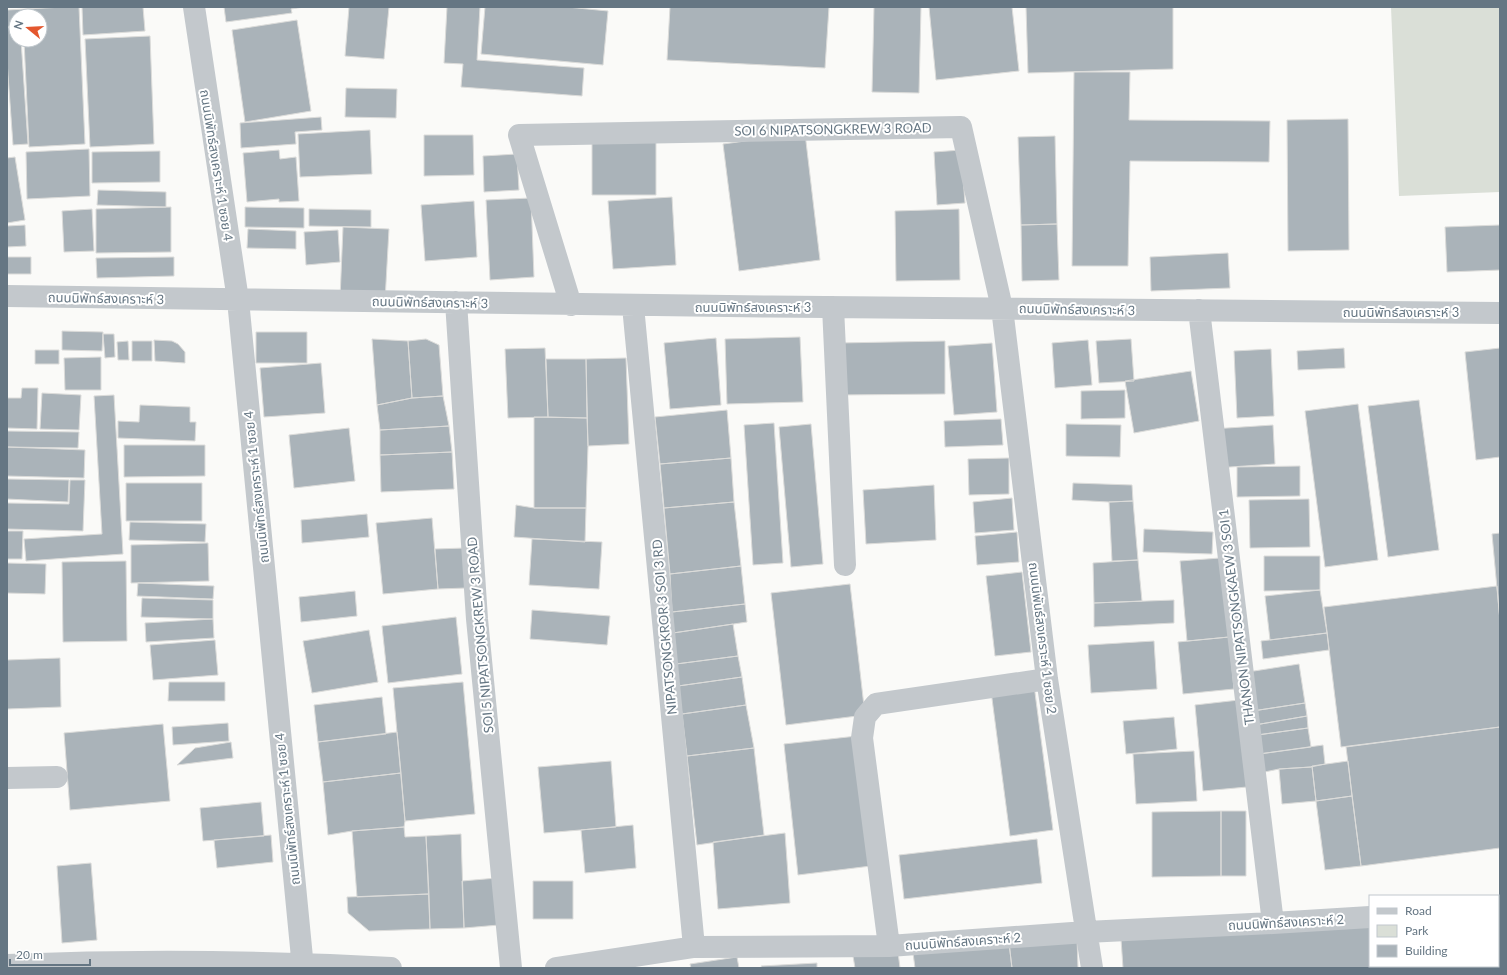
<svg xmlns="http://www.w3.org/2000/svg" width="1507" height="975" font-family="Lato,'Noto Sans Thai',sans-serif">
	<rect width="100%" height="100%" fill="#fafaf8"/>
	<path fill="#dadfd7" d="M1391,7H1500V192L1399,196Z"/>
	<path fill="#aab3b9" stroke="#dcdcda" d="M64,7H79L85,144L29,147L24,40H40V16H16V26L7,27V10Z
		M82,7H143L145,31L83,35Z
		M224,7H304L291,9L292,13L226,22Z
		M349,7H389L384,59L345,56Z
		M447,7H480L477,60L584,68L582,96L461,87L463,64L444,63Z
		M485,7H567L608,11L603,65L481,54Z
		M670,7H829L825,68L667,60Z
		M874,7H921L919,93L872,92Z
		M929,7H1012L1019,71L936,80Z
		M1026,7H1173V69L1028,73Z
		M297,20L311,111L245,122L232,30Z
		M16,27V40H21L28,144L13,145L7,61V28Z
		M150,36L154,144L90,147L85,39Z
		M1074,72H1130L1129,120L1270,121L1269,162L1130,161L1128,266H1072Z
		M346,88L397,89L396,118L345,117Z
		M321,117L322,130L295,132L296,144L241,148L240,123Z
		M1348,119L1349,250L1288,251L1287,120Z
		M370,130L372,174L300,177L298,134Z
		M805,133L820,260L739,271L723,144Z
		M424,135H473L474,175L424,176Z
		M592,136H656V195H592Z
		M1055,136L1057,224L1021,225L1018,137Z
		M89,149L90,196L27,199L26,152Z
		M279,150L280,159L296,157L299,201L279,202V199L247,202L243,153Z
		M961,150L965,203L937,205L934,152Z
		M160,151V182L92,183V152Z
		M517,154L519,190L484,192L483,156Z
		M15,157L25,220L7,223V158Z
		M98,190L166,192V207L97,205Z
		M672,197L676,265L613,269L608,201Z
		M531,198L534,277L490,280L486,200Z
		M474,201L477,257L425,261L421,205Z
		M171,207V252L96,253V209Z
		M245,207L304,208V228L245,227Z
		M92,209L94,251L64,252L62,211Z
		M309,209L371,210V227L309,226Z
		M959,209L960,280L896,281L895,211Z
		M1057,224L1059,280L1022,281L1021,225Z
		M25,225L26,246L7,247V226Z
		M1500,225V270L1447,272L1445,227Z
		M343,227L389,229L385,301L340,299Z
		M248,229L296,231V249L247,248Z
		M338,230L340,262L306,265L304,232Z
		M1228,253L1230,288L1151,291L1150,257Z
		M7,257H31V274H7Z
		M174,257V276L97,278L96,258Z
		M62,331L103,332L102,351L62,350Z
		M256,332H307V363H256Z
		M103,334H114L115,357L105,358Z
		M800,337L803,402L727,404L725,339Z
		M716,338L721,405L670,409L664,343Z
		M372,339L408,341L412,398L377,405Z
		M426,339L439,345L443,396L412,398L408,341Z
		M1131,339L1134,381L1099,383L1096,341Z
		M154,340L172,341L178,344L185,352V363L155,361Z
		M1088,340L1092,385L1055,388L1052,343Z
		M128,341L129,360H118L117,342Z
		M132,341H152V361H132Z
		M945,341V394L838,395V343Z
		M992,343L997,412L954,415L948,346Z
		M545,348L548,417L508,418L505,349Z
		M1344,348L1345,368L1298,370L1297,351Z
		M1500,348V457L1476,460L1465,352Z
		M1271,349L1274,416L1237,418L1234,351Z
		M35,350H59V364H35Z
		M101,357V390H65L64,358Z
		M626,358L629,444L588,446L586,359Z
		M546,359H586L587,418L548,417Z
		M321,363L325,413L264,417L260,368Z
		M1191,371L1199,421L1134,433L1125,381Z
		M22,388H38L37,429L7,428V398H21Z
		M1125,390V418L1081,419V391Z
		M42,393L81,395L79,430L40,429Z
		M114,395L123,554L26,561L24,539L102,534L94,396Z
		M443,396L449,426L380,430L377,405L412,398Z
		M1419,400L1439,550L1388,557L1368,406Z
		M1358,404L1378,560L1325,567L1305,411Z
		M140,405L190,407V422H196L195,441L118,438V421L139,422Z
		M727,410L731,458L660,464L655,417Z
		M534,417L587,418L588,446L586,508H534Z
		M1001,419L1003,445L945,447L944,421Z
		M774,423L783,563L753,565L744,425Z
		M811,424L823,564L791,567L779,427Z
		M1066,424L1121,425L1120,457L1066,456Z
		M1273,425L1275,464L1215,468L1212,429Z
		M449,426L452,452L380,455V430Z
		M349,428L355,481L294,488L289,435Z
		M7,431L79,432L78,448L7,447Z
		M124,445H205V476L124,477Z
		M7,447L85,450L84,478L7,476Z
		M452,452L454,489L381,492L380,455Z
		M731,458L734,502L664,508L660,464Z
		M1009,458V494L969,495L968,459Z
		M1300,466V496L1237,497V467Z
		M7,479L69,480L68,502L7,499Z
		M70,480H85L83,531L7,529V503L69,504Z
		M126,483H202V521H126Z
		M1073,483L1132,485L1133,501L1109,502L1072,500Z
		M934,485L936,540L866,544L863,490Z
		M1012,498L1014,530L975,533L973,502Z
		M1309,499L1310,547L1250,548L1249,500Z
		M1133,501L1138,560L1112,561L1109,502Z
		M734,502L741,566L670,574L664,508Z
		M516,505L534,508H586L585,542L514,537Z
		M367,514L369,537L302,543L301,520Z
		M432,518L438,589L383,594L376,523Z
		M130,522L206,524L205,542L129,540Z
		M1144,529L1213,532L1212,554L1143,552Z
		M7,531H23L22,559H7Z
		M1017,532L1019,562L977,565L975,536Z
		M1500,533V621L1492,534Z
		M532,539L602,542L599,589L529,585Z
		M208,543L209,581L131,583V545Z
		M465,548L466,588L438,589L435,549Z
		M1264,556H1320V590L1264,591Z
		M1220,558L1229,637L1187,641L1180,561Z
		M1138,560L1142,601L1094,603L1093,563Z
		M126,561L127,641L63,642L62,562Z
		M7,563L46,564L45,594L7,593Z
		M741,566L745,604L672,612L670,574Z
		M1022,572L1031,652L995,656L986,576Z
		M138,583L214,586L213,599L137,596Z
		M850,584L865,715L786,725L771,593Z
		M1497,586L1500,621V727L1341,747L1324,607Z
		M1320,590L1327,633L1270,640L1265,596Z
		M355,591L357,616L301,622L299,597Z
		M142,598L213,600V619L141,617Z
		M1174,600V623L1094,627V603Z
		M745,604L747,622L673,633L672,612Z
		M532,610L610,616L607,645L530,639Z
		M456,617L462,674L388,683L382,626Z
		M213,619L214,638L146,642L145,623Z
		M733,624L738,656L676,664L673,633Z
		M369,630L378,682L312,693L303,641Z
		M1327,633L1329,650L1263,659L1261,641Z
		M1229,637L1234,689L1183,694L1178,642Z
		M215,640L218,675L153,680L150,645Z
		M1154,641L1157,689L1091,693L1088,645Z
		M738,656L742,677L678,686L676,664Z
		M60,658L61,707L7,709V660Z
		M1299,664L1305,703L1246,712L1241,673Z
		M742,677L746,705L682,714L678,686Z
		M169,682H225V701H168Z
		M463,682L475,814L405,821L393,688Z
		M1034,685L1053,830L1010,836L991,691Z
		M382,697L386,734L318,742L314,705Z
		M1239,700L1247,787L1203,791L1195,705Z
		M1305,703L1307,716L1249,726L1246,712Z
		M746,705L754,748L687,756L682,714Z
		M1307,716L1308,728L1250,736L1249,726Z
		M1174,717L1177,749L1126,754L1123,721Z
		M228,723L229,741L173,745L172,727Z
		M163,724L170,801L70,810L64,733Z
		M1500,727V848L1361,866L1346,747Z
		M1308,728L1311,747L1252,755L1250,736Z
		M397,732L401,773L323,782L318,742Z
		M857,736L871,866L798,875L784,744Z
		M231,742L233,758L177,765L195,748Z
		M1323,745L1325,764L1311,767L1279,769L1255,774L1252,755Z
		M754,748L764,835L697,845L687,756Z
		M1194,751L1197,801L1136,804L1133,754Z
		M611,761L616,827L544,833L538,767Z
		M1348,761L1352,796L1316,801L1312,766Z
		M1312,766L1316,801L1282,804L1279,769L1311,767Z
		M401,773L405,821L404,827L352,831L328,835L323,782Z
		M1352,796L1361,866L1325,870L1316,801Z
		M261,802L264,836L203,841L200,808Z
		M1221,811V876L1152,877V812Z
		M1221,811H1246V876H1221Z
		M633,825L636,868L585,873L581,830Z
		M404,827L405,837L426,836L429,894L357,897L352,831Z
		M785,833L790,903L718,909L713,842Z
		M461,834L464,928L430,929L426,836Z
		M271,835L273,862L217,868L214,840Z
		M1037,839L1042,883L904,899L899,855Z
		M91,863L97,940L62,943L57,866Z
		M497,878L499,925L464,928L462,881Z
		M533,881H573V919H533Z
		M429,894L430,929L369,931L348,913L347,897Z
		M1370,922V966H1385L1386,968H1123L1121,939Z
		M1077,938L1078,968H1012L1009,943Z
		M1009,943L1012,968H915L913,953Z
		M898,952L900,968H855L853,956Z
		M737,957L739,968H691L690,964Z
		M817,963V968H762L761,966Z
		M1385,966H1422V968H1386Z"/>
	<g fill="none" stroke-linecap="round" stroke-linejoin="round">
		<path stroke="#c3c8cc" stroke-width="22" d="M194,7L238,300L303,968
			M7,296C505,306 1002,308 1500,313
			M456,302L477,619L511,968
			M571,305L519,135L961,127L1002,308L1047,679L1092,968
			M633,306L694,947
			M833,307L845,565
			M1199,310L1273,923
			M7,778L57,777
			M1498,909L1500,908
			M889,946L862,738L865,717L876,704L1047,679
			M7,965C135,960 264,961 391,968
			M556,968L694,947L889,946L1086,932L1273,923L1370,917"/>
	</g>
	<g text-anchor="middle" stroke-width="4" stroke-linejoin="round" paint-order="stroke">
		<g font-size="13" fill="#657683" stroke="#fff">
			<text transform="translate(833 129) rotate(-1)" y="5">SOI 6 NIPATSONGKREW 3 ROAD</text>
			<text transform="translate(217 165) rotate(81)" y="5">ถนนนิพัทธ์สงเคราะห์ 1 ซอย 4</text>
			<text transform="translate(106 298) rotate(1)" y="5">ถนนนิพัทธ์สงเคราะห์ 3</text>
			<text transform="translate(430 302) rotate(1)" y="5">ถนนนิพัทธ์สงเคราะห์ 3</text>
			<text x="753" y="312">ถนนนิพัทธ์สงเคราะห์ 3</text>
			<text transform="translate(1077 309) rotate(1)" y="5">ถนนนิพัทธ์สงเคราะห์ 3</text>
			<text x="1401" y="317">ถนนนิพัทธ์สงเคราะห์ 3</text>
			<text transform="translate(256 487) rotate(-96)" y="5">ถนนนิพัทธ์สงเคราะห์ 1 ซอย 4</text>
			<text transform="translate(1236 617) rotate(-97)" y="5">THANON NIPATSONGKAEW 3 SOI 1</text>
			<text transform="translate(664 627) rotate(-95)" y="5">NIPATSONGKROR 3 SOI 3 RD</text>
			<text transform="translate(480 635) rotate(-95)" y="5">SOI 5 NIPATSONGKREW 3 ROAD</text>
			<text transform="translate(1043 638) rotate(83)" y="5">ถนนนิพันธ์สงเคราะห์ 1 ซอย 2</text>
			<text transform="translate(287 809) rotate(-96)" y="5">ถนนนิพัทธ์สงเคราะห์ 1 ซอย 4</text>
			<text transform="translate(1286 922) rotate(-3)" y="5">ถนนนิพัทธ์สงเคราะห์ 2</text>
			<text transform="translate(963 941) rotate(-4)" y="5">ถนนนิพัทธ์สงเคราะห์ 2</text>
		</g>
	</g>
	<rect width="1507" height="975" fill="none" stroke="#657683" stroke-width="16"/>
	<rect x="1369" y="895" width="130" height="72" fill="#ffffff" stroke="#c1c8cd"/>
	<rect x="1377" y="908" width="20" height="6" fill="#c3c8cc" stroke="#c1c8cd"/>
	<text x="1405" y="915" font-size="12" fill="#657683">Road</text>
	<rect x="1377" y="925" width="20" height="12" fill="#dadfd7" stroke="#c1c8cd"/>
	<text x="1405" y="935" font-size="12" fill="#657683">Park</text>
	<rect x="1377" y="945" width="20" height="12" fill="#aab3b9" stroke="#c1c8cd"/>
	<text x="1405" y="955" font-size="12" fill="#657683">Building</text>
	<g transform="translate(28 28) rotate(288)"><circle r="19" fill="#ffffff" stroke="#c1c8cd"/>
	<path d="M0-3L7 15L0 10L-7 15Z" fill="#e4572e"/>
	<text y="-6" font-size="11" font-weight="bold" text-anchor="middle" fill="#657683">N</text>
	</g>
	<path d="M10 959v6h80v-6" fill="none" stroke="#657683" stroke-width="2"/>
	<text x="16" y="959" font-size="12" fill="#657683" stroke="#ffffff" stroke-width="3" paint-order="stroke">20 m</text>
</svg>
